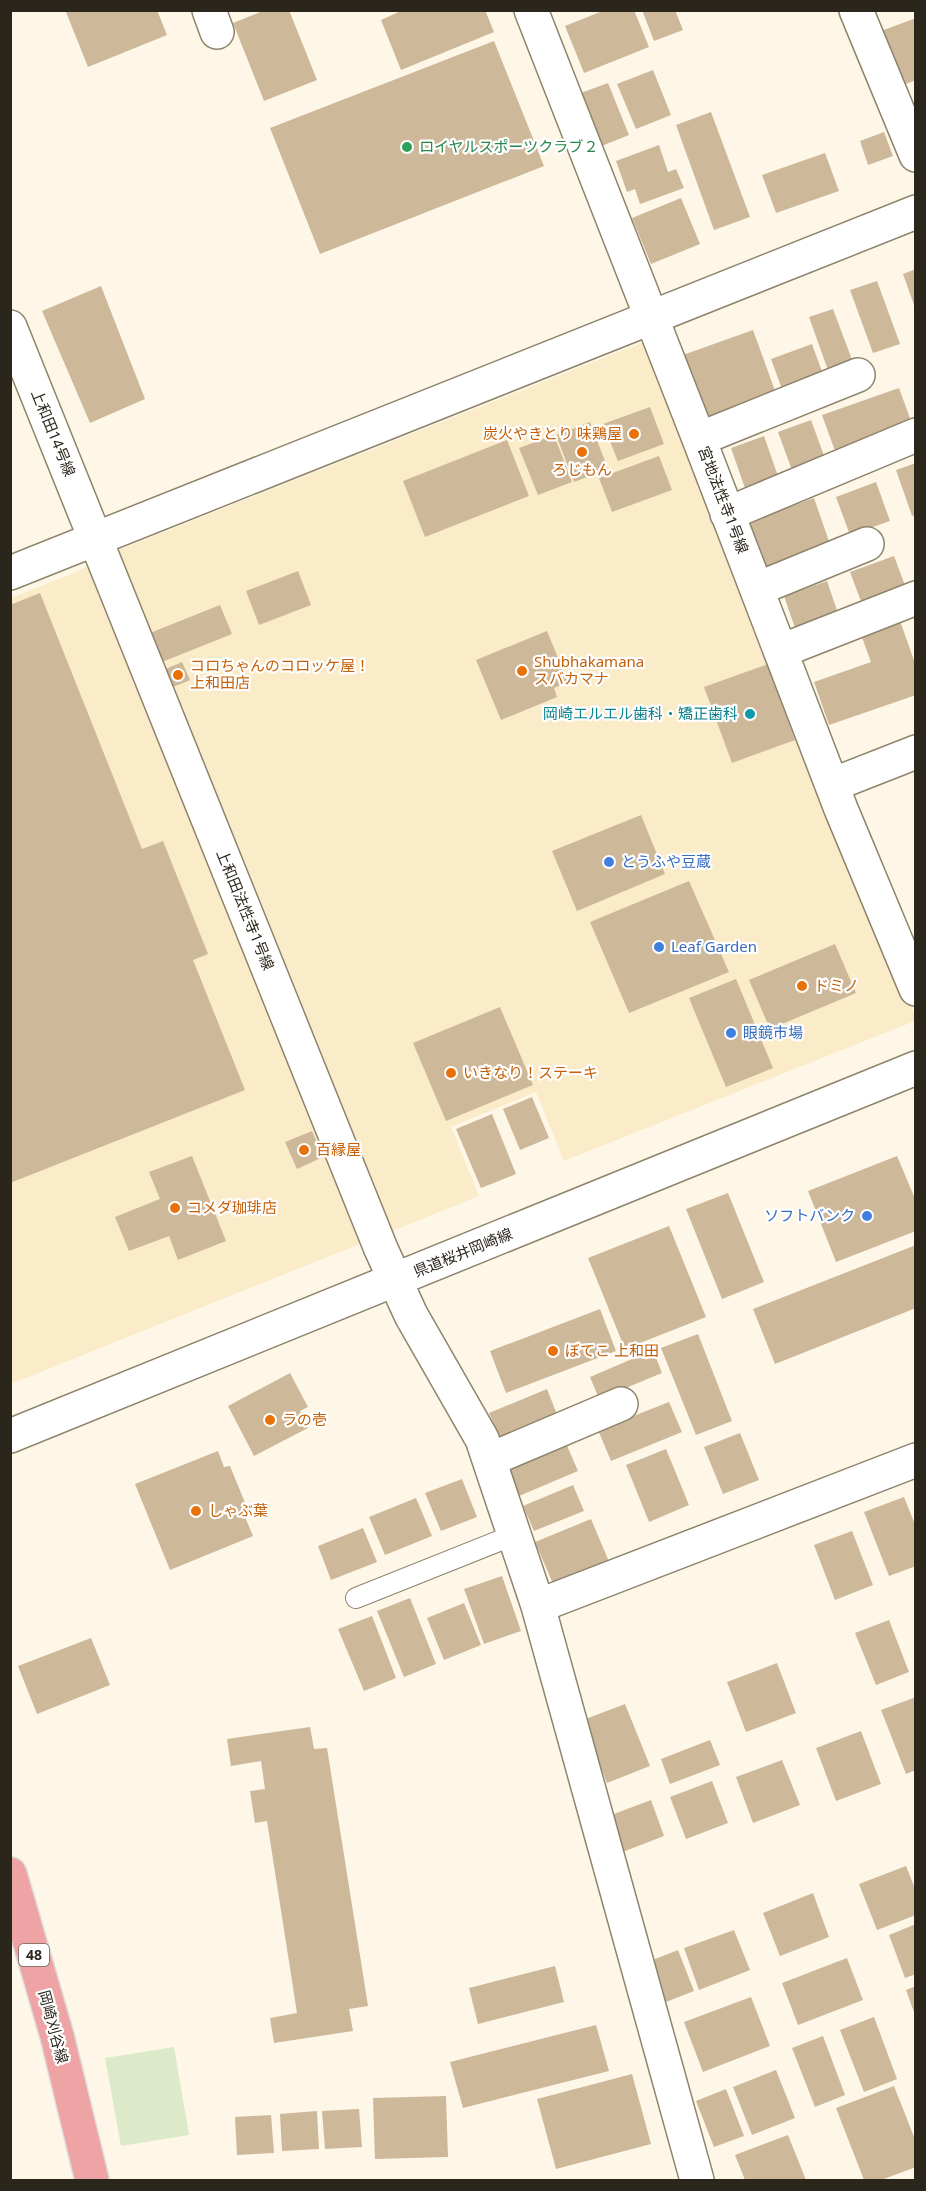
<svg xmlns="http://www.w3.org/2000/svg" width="926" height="2191" font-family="'Noto Sans','Noto Sans JP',sans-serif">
	<rect width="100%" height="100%" fill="#fef7e7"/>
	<path fill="#faebc9" d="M649,340L837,814L915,1016V1021L564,1161L536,1092L451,1127L479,1196L11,1384V598L76,572L121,549Z"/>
	<path fill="#dceaca" d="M174,2047L189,2135L121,2146L105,2058Z"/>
	<path fill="#ceb89a" d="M69,10H157L167,35L88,67L66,12Z
		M265,10H289L317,80L264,101L233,23Z
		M403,10H485L494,32L401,70L381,20Z
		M605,10H634L649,47L584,73L565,26Z
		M642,10H675L683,30L654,41Z
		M916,18V80L903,85L881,31Z
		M494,41L544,166L320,254L270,128Z
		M653,70L671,115L636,129L617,84Z
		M608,83L629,135L599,147L578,94Z
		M711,112L750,217L714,230L676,125Z
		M884,132L893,156L868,165L860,141Z
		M659,145L668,172L676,169L684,188L640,204L635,189L627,192L616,161Z
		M825,153L839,191L776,213L762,175Z
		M681,198L700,244L651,264L632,218Z
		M916,269V308H915L903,274Z
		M877,281L900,344L873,353L850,290Z
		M101,286L145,399L90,423L42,311Z
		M833,309L854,365L829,373L809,317Z
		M753,330L778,399L708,424L683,355Z
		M812,344L824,377L783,392L771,359Z
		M899,388L912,424L835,451L822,415Z
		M650,407L664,444L618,461L603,424Z
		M811,420L826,461L793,473L778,432Z
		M590,422L608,469L574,482L556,435Z
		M554,435L572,482L538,495L519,448Z
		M764,436L779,479L746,491L731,448Z
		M507,440L529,496L425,537L403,481Z
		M659,456L672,490L612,512L599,478Z
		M916,463V515L912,516L896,470Z
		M876,482L890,521L850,535L836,497Z
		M814,498L831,547L765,571L748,522Z
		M894,556L906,588L862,604L850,572Z
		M298,571L311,605L259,625L246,591Z
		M827,581L840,619L797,634L784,596Z
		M40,593L142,849L163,841L208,954L193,960L245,1090L10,1183V605Z
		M220,605L232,634L162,662L150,633Z
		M899,618L916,666V695L829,725L814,682L871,662L860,632Z
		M547,631L568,682L554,688L557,697L501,720L476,660Z
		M182,662L190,680L173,687L166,669Z
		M768,664L795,740L732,763L704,687Z
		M641,815L665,874L577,911L552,851Z
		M689,881L729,972L629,1013L590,922Z
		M835,944L856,993L770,1029L749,980Z
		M736,979L773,1068L726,1087L689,998Z
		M500,1007L533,1085L446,1121L413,1043Z
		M532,1097L549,1138L520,1150L503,1109Z
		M492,1114L516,1174L481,1188L456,1129Z
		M312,1131L323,1157L297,1169L285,1142Z
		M192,1156L226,1241L178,1260L169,1236L129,1251L115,1217L160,1199L149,1172Z
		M897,1156L916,1201V1231L836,1262L808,1191Z
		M728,1193L764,1282L722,1299L686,1209Z
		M669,1226L706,1317L625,1349L588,1258Z
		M916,1245V1308L775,1364L753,1309Z
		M600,1309L616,1351L506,1393L490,1351Z
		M698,1334L732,1421L696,1435L661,1348Z
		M653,1350L662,1373L599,1399L590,1377Z
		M290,1373L308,1407L300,1411L308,1428L254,1456L228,1406Z
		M547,1389L558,1417L501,1440L489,1413Z
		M669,1402L682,1432L611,1461L598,1430Z
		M740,1433L759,1480L723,1494L704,1447Z
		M565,1441L578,1471L519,1496L506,1465Z
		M666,1449L689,1505L649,1522L626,1465Z
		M218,1451L224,1467L230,1466L248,1510L243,1512L253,1536L170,1570L135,1484Z
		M462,1479L477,1517L441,1531L425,1493Z
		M573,1485L584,1511L534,1531L523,1506Z
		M904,1497L916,1527V1566L889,1576L864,1512Z
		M416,1498L432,1536L385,1555L369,1517Z
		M591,1519L610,1564L554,1586L535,1542Z
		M363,1528L377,1562L331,1580L318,1546Z
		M852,1531L873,1585L835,1600L814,1545Z
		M502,1576L521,1631L484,1644L464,1589Z
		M410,1598L436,1664L404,1677L377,1611Z
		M464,1603L481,1645L444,1660L427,1618Z
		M372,1616L396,1678L364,1691L338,1629Z
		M889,1620L909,1672L876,1685L855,1633Z
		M91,1638L110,1685L37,1714L18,1666Z
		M777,1663L796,1713L746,1732L727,1682Z
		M916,1697V1770L906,1774L881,1710Z
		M625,1704L650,1766L607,1783L583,1720Z
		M310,1727L314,1749L327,1748L368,2006L349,2009L353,2031L274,2043L270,2018L297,2013L267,1821L255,1823L250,1791L265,1789L261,1761L231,1766L227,1739Z
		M861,1731L881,1784L836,1801L816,1748Z
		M710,1740L720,1765L670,1784L661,1759Z
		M782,1760L800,1805L753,1823L736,1777Z
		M712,1781L728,1823L686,1839L670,1797Z
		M651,1800L664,1836L620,1853L606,1817Z
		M906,1866L916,1891V1915L877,1930L859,1884Z
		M813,1893L829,1937L780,1956L763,1913Z
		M916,1924V1974L905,1978L889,1935Z
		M734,1930L750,1970L699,1990L684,1948Z
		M678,1950L694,1991L666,2002L650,1961Z
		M847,1958L863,2000L798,2025L782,1983Z
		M555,1966L564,2002L478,2024L469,1988Z
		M916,1986V2014L915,2015L906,1990Z
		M751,1997L770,2046L703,2072L684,2022Z
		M874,2017L897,2079L864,2092L840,2030Z
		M596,2025L609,2071L463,2108L450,2062Z
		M823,2036L845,2095L815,2107L792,2048Z
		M776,2070L795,2118L752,2135L733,2087Z
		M632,2074L651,2144L556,2169L537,2099Z
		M894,2086L916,2142V2167L881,2180H864L836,2108Z
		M726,2089L744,2136L714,2147L696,2101Z
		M446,2096L448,2157L375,2159L373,2098Z
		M359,2109L362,2147L325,2149L322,2111Z
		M317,2111L319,2149L282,2151L280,2114Z
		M271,2115L274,2153L237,2155L235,2117Z
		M788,2135L806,2180H745L735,2155Z"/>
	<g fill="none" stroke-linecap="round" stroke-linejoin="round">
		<defs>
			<path id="lane" d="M356,1598L514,1535"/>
			<path id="street" d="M209,10L217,32
				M531,10L699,439L841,809L916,989
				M856,10L916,155
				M10,327L381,1249L411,1315L482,1439L538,1606L697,2180
				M699,439L858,375
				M727,514L916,435
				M757,589L867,544
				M781,651L916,598
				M832,785L916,752
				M489,1460L621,1404
				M538,1606L916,1460"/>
			<path id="secondary" d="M10,573L916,212
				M10,1436L916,1068"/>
			<path id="primary" d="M10,1874L57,2036L92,2180"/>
		</defs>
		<use href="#lane" stroke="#8e846b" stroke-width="22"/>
		<use href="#street" stroke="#8e846b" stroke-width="36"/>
		<use href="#secondary" stroke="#8e846b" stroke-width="36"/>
		<use href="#primary" stroke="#dddcdb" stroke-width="36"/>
		<use href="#lane" stroke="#fff" stroke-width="20"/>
		<use href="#street" stroke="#fff" stroke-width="33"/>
		<use href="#secondary" stroke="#fff" stroke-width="33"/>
		<use href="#primary" stroke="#eea4a5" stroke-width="33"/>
	</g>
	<circle fill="#2e9e5b" stroke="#fff" stroke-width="2" cx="407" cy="147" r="6"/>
	<g fill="#e8710a" stroke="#fff" stroke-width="2">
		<circle cx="634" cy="434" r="6"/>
		<circle cx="582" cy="452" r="6"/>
		<circle cx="522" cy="671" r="6"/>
		<circle cx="178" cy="675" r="6"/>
		<circle cx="802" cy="986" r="6"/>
		<circle cx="451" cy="1073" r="6"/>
		<circle cx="304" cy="1150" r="6"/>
		<circle cx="175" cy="1208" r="6"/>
		<circle cx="553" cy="1351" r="6"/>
		<circle cx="270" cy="1420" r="6"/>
		<circle cx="196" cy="1511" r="6"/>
	</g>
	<circle fill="#0f9aa8" stroke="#fff" stroke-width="2" cx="750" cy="714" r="6"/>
	<g fill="#3f7fe0" stroke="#fff" stroke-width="2">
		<circle cx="609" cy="862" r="6"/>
		<circle cx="659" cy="947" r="6"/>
		<circle cx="731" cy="1033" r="6"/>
		<circle cx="867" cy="1216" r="6"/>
	</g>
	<g text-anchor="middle" stroke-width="4.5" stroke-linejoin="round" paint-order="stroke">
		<rect fill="#fff" stroke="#6b6760" stroke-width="1.5" x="19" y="1944" width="30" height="22" rx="4.5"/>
		<g font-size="14" font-weight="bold" fill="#2b261c">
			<text x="34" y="1960">48</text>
		</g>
		<g font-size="15" fill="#27864d" stroke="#fff" text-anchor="start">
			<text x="419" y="152">ロイヤルスポーツクラブ２</text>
		</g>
		<g font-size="15" fill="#2b261c" stroke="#fff">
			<text transform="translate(53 433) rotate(68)" y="5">上和田14号線</text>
			<text transform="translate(723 500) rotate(69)" y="5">宮地法性寺1号線</text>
			<text transform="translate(245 910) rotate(68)" y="5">上和田法性寺1号線</text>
			<text transform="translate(463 1253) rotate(-22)" y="5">県道桜井岡崎線</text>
			<text transform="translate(53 2027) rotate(75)" y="5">岡崎刈谷線</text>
		</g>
		<g font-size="15" fill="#c56008" stroke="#fff" text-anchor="start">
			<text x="622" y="439" text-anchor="end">炭火やきとり 味鶏屋</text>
			<text x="582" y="475" text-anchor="middle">ろじもん</text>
			<text x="534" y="667">Shubhakamana<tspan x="534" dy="17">スバカマナ</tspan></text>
			<text x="190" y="671">コロちゃんのコロッケ屋！<tspan x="190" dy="17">上和田店</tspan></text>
			<text x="814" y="991">ドミノ</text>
			<text x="463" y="1078">いきなり！ステーキ</text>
			<text x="316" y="1155">百縁屋</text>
			<text x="187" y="1213">コメダ珈琲店</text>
			<text x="565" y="1356">ぼてこ 上和田</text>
			<text x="282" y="1425">ラの壱</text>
			<text x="208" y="1516">しゃぶ葉</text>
		</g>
		<g font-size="15" fill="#0d838f" stroke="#fff" text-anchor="end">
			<text x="738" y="719">岡崎エルエル歯科・矯正歯科</text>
		</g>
		<g font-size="15" fill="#366cbe" stroke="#fff" text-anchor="start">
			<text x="621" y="867">とうふや豆蔵</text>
			<text x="671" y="952">Leaf Garden</text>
			<text x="743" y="1038">眼鏡市場</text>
			<text x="855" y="1221" text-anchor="end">ソフトバンク</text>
		</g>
	</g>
	<rect width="926" height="2191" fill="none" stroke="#2b261c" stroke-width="24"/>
</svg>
